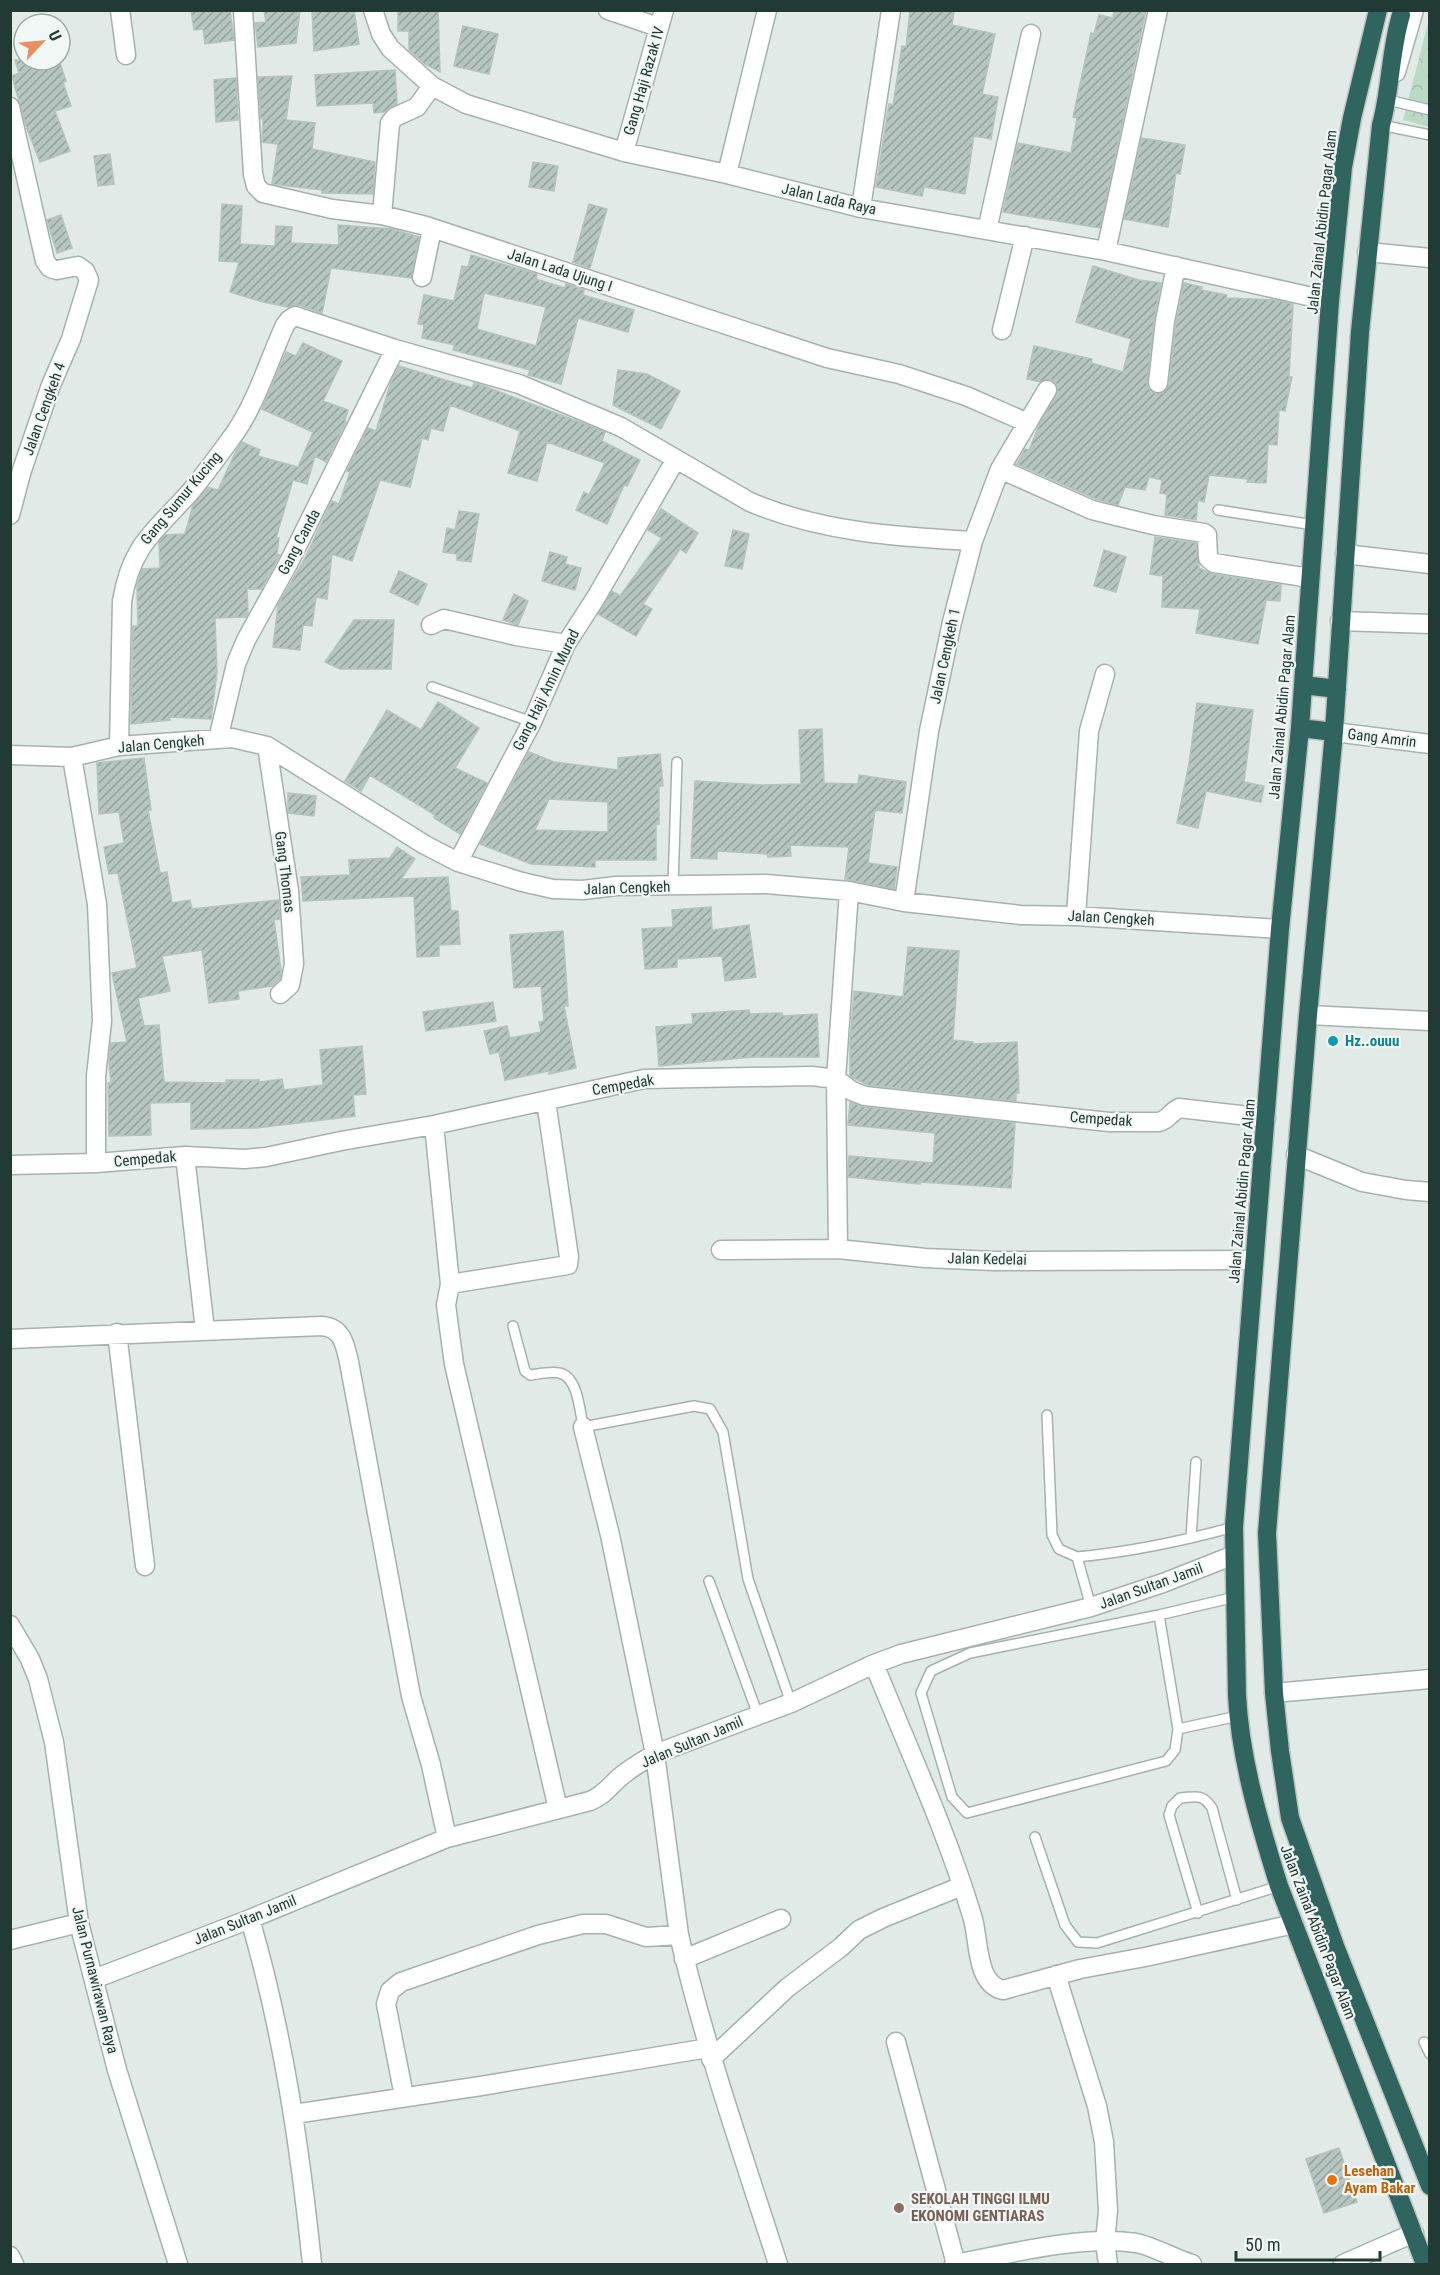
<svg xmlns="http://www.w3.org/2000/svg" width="1440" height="2275" font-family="'Roboto Condensed',sans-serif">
	<defs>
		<pattern id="forest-crowns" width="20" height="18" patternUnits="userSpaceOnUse" patternTransform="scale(1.5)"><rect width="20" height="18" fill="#bbdac6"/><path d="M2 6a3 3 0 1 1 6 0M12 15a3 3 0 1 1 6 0" fill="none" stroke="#a0bcab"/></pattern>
		<pattern id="building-hatch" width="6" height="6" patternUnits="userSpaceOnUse" patternTransform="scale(1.5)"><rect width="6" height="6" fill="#b6c5c0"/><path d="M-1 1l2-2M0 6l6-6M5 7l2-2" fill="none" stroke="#94a19d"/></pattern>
	</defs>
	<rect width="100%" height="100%" fill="#e1eae7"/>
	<path fill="url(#forest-crowns)" d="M1429,19V127L1403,120Z"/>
	<path fill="url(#building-hatch)" stroke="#b4c3be" stroke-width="1.5" fill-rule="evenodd" d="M191,10H230L234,40L205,44L203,29L194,30Z
		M264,10H300L296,43L258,47L255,23L266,22Z
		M312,10H354L359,44L314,51Z
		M398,10H438L440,72L425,64L409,50V31H398Z
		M910,10H954L952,25L995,34L982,94L998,97L991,139L974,136L965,194L924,187L922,196L876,187L889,104L893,105L902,46L906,47Z
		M1114,10H1146L1100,228L1003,212L1018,143L1071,153L1077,118L1073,117L1091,33L1094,34L1099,15L1113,18Z
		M463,26L498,34L489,74L454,66Z
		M15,60H59L66,81L63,82L71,106L55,111L70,151L40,162L26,126L12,76L19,73Z
		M395,70L397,104L384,112L374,113L373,103L317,106L315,75Z
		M292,76L286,120L315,123L312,149L375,162L373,194L322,193V190L272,184L278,144L262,142L263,119H261L258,77Z
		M236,78L238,120L216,122L214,80Z
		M1142,138L1185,145L1180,174L1176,173L1168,227L1124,219Z
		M110,154L114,184L98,186L94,156Z
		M533,162L558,166L554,191L529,187Z
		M222,204L242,206L240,244L275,246L276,226L292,227L291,243L339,245L338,225L392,229L419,237L411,278L331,268L322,313L299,305L288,307L263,302L230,292L239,262L219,261Z
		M589,204L607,209L590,268L573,262Z
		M61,215L72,248L57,253L47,220Z
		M471,255L537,274L536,279L565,288L566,284L584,290L583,295L634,310L628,332L578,318L561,384L528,375L530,370L453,350L455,345L422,338L424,325L418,324L424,295L454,301L462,266L468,267ZM484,293L546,307L536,346L477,329Z
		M1093,266L1139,280L1161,283L1154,320L1147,382L1148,388L1156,394L1163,393L1169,385L1176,323L1184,283L1202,287L1201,290L1227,295L1226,298L1276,300L1293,304L1289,377H1292L1285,411L1279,410L1277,445L1268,444L1266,483L1247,482L1248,479L1209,475L1204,502L1198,500L1196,520L1165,515L1167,494L1160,493L1162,480L1149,477L1145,490L1125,487L1118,505L1096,499L1017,464L1025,449L1029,450L1040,423L1058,391L1056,384L1052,380L1047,379L1040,382L1027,379L1034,346L1092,359L1091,363L1123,372L1131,339L1076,322Z
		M303,343L342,361L323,401L348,410L345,421L346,422L326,462L315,456L307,484L293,480L276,538H279L277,554L280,555L261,589H247L248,614L246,617L215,618L217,673L211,719L169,717L170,720L131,724L133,626H138L137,586L142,569L160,568L159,542L165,535L185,534L193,505L208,487L218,490L236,451L242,442L260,450L258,456L298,467L313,432L262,409L286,352L296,356Z
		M399,366L472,388L474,383L484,386L590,426L605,432L602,441L640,460L627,486L624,485L607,524L576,510L584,492L589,495L605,463L547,442L537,481L508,473L520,431L450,405L443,431L431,428L428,440L422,438L410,487L380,480L352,561L332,554L327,599L316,597L312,626L303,625L300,650L273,647L278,605L305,558L332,501L339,504L350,472L347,471L368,428L376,431L390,385Z
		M618,370L647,374L680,391L661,429L613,405Z
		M661,509L698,533L686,553L680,549L643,604L652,609L636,636L598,614L612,591L620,596L662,538L648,530Z
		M459,511L479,514L471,562L457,560V554L443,552L447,528L455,530Z
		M733,530L749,534L742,569L725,566Z
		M1155,537L1196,543L1199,568L1212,574L1281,585L1280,601L1266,600L1258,644L1196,633L1200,609L1162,607L1163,576L1150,574Z
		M1104,550L1126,557L1116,592L1094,586Z
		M550,552L567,557L565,564L581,568L575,590L542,581Z
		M399,571L427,584L418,605L390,592Z
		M514,594L528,601L518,625L503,620Z
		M354,620H394L391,669H340L325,662Z
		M438,702L479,728L455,768L487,783L460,834L434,818L435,815L370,775L361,791L345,781L387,710L421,730Z
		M1197,703L1253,710L1244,782L1264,786L1261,802L1206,791L1198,828L1177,823L1189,764Z
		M822,729L824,783L858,784L859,775L906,782L902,813L875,810L868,863L897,867L894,889L845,879L849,847L790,845L791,856L768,857L767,854L717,851V859L691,858L695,781L761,785L801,784L799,730Z
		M529,752L554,762L618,770V758L660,754L663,786H659V824H656V860H595V867L531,864L480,844ZM549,799L608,802V832L535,830Z
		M144,758L151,810H148L160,873L167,872L172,903L190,900L192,909L278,900L280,919L274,920L281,970L280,979L272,986L238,991L239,999L209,1003L202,950L162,956L170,991L138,998L144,1026L159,1025L164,1082L226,1083V1080H259V1082L282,1079L284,1090L323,1085L320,1050L362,1046L366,1094L353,1095L355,1116L256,1128L191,1129V1102L150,1103L151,1135L109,1136L108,1083H111L109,1061L111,1043L127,1042L112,973L137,968L118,873L109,874L104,847L124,843L119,812L99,814L97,763Z
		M288,793L316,796L314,816L288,813Z
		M397,847L415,859L401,879L448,877L451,911H458L460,944L439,945V956L417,957L414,896L303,901L301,877L350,875L349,860L390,858Z
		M711,907L712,930L749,925L756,977L725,981L722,956L677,959V967L645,969L642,929L673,927L672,910Z
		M563,931L568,1006H564L576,1068L549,1074V1071L505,1080L499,1052L490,1054L484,1031L507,1026L510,1038L541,1032L539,1022L544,1021L541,986L514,988L510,935Z
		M908,947L959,951L953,1040L973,1042V1044L1017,1042L1019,1093H1016V1101L868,1085L850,1076V1043L854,991L903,997Z
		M493,1002L496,1021L426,1031L423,1012Z
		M749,1010L750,1014L782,1013V1016L817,1014L819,1057H753L659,1066L656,1027L693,1024L692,1014Z
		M850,1102L864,1107L1015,1123L1011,1188L921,1182L920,1184L848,1177L849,1156L933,1163L935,1133L848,1125Z
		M1339,2148L1357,2202L1324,2213L1306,2159Z"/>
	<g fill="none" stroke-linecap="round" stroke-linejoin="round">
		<defs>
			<path id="lane" d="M1388,100L1430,110
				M1381,125L1430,135
				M1218,510L1314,525
				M432,687L532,722
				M673,886L677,762
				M513,1326L525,1371L530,1375C539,1374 551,1371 559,1373C578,1376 580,1412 583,1427L694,1406L710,1409L723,1432L748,1579L791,1703
				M1047,1415L1052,1535L1059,1549L1077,1557
				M1191,1538L1196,1462
				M709,1581L758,1715
				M1091,1607L1077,1557C1130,1552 1183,1541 1234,1527
				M1159,1615L1178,1729L1175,1750L1166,1761L967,1813L952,1797L921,1693L931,1671L970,1653L1159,1615L1235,1597
				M1178,1729L1238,1716
				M1035,1837L1065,1925L1078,1942L1097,1943L1279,1886
				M1198,1913L1169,1815L1172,1806L1180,1798C1196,1797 1202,1793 1212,1808L1237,1900
				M1424,2042L1430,2054"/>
			<path id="street" d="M120,10L126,55
				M243,10L253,174L256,186L263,193L332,209L382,215L426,226L827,358L899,374L966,396L1028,423
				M373,10L381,34L390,48L432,86L466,104L624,152L727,174L861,208L1106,251L1330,301
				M608,10L658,27
				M10,107L45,261L50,268L57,270L78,266L85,271L89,280L71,339L51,385L22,470L10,515
				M624,152L664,10
				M727,174L767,10
				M861,208L891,10
				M382,215L390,123L395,117L417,107L432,86
				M987,230L1031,34
				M1106,251L1158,10
				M1367,252L1430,258
				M422,277L432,229
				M1002,330L1025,236
				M1158,383L1165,321L1176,266
				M1000,469L1092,510L1153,525L1204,533L1207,535L1208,558L1214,563L1310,578
				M1345,554L1430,564
				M1340,621L1430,624
				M431,625L444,619L516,636L566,644
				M1334,732L1430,744
				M218,739L236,664L246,640L288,564L395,349
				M119,746L122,601C132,543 155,532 191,491C206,473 221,452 235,433C257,401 269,360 285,325L289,320L295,316L395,349L519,384L621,427L750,502C820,532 898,537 973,541
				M267,746L289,891L294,964L290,985L280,994
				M10,755L72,757L119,746L232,738L267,746L425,845L458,862L522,882L553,889L583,890L616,886L766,884L849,891L904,902L1021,915L1076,916L1280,929
				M72,757L97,904L102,1021L96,1076V1163
				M458,862L532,722L566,644L595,599L676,459
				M904,902L929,731L952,622L973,541L1000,469L1047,390
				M1076,916L1089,731L1105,674
				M1308,1015L1430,1021
				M434,1125L450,1284L446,1305L454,1364L558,1809
				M1296,1155L1362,1182L1406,1190L1430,1192
				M185,1156L205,1330
				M10,1165L96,1163L185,1156L244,1159L266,1157L341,1141L434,1125L644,1079L812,1076L836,1079L852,1091L865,1096L1109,1122H1159C1168,1120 1171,1112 1179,1108L1266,1118
				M838,1249L836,1079L849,891
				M721,1250L838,1249L925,1258L994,1261L1254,1260
				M450,1284L568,1265L569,1257L546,1101
				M117,1333L145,1566
				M10,1339L322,1326C343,1328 345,1345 349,1362L411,1696L431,1765L447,1838
				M583,1427L610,1535L655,1754L679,1935C705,2047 743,2155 778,2264
				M874,1664C908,1748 947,1832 973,1919C979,1941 976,1984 1003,1990L1080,1969L1145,1957L1294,1924
				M1274,1693L1430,1679
				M250,1919C283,2032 300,2147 312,2264
				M10,1940L79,1923
				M684,1959L781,1919
				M1056,1975L1097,2106L1104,2142L1108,2211L1105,2242L1108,2264
				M94,1979L250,1919L447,1838L590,1801C603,1796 609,1787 619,1778C630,1768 643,1761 655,1754L791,1703L874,1664L901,1654L1091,1607L1163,1583L1234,1555
				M896,2042L956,2264
				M711,2059L787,1988L841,1947L859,1930L883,1918L962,1886
				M404,2096L386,2004L390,1991L401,1982L538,1935L583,1924H606L646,1937L679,1935
				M294,2114L481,2086L708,2048
				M10,2256L14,2264"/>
			<path id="secondary" d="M1396,72L1414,10
				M10,1625L30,1659L38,1679L54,1742L79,1923L117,2070L178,2264
				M954,2264C1009,2254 1081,2235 1136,2243C1153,2246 1175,2259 1192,2264
				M1343,2264L1414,2233"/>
			<path id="highway" d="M1378,10L1352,118L1343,167L1330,301L1300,728L1280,929L1234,1527L1237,1695C1240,1759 1260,1825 1279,1886L1425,2264
				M1401,15C1390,51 1391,89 1381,125L1360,332L1334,732L1308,1015L1267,1533L1274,1693L1280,1751L1290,1818L1335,1946L1430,2186
				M1303,685L1337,689
				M1300,728L1334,732"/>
		</defs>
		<use href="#lane" stroke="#a4b2ae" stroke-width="12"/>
		<use href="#street" stroke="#a4b2ae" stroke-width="21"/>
		<use href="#secondary" stroke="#a0b5b0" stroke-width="21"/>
		<use href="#highway" stroke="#bdc4c2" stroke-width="21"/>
		<use href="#lane" stroke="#fff" stroke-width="9"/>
		<use href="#street" stroke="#fff" stroke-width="18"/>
		<use href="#secondary" stroke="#fff" stroke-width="18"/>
		<use href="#highway" stroke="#30645e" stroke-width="18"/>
	</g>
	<circle fill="#0f9aa8" stroke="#f1f7f5" stroke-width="2" cx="1333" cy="1041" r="6"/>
	<circle fill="#e8710a" stroke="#f1f7f5" stroke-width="2" cx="1332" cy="2180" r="6"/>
	<circle fill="#8d6e63" stroke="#f1f7f5" stroke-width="2" cx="899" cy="2208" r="6"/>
	<g text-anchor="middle" stroke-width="4.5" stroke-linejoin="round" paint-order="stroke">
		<g font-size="15" fill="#223a35" stroke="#f1f7f5">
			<text transform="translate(644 81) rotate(-74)" y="5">Gang Haji Razak IV</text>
			<text transform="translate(829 199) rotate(13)" y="5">Jalan Lada Raya</text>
			<text transform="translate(1322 222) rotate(-84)" y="5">Jalan Zainal Abidin Pagar Alam</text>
			<text transform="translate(560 270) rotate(18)" y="5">Jalan Lada Ujung I</text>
			<text transform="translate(44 409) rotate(-70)" y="5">Jalan Cengkeh 4</text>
			<text transform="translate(181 498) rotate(-50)" y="5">Gang Sumur Kucing</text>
			<text transform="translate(299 542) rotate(-62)" y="5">Gang Canda</text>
			<text transform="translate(945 656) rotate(-78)" y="5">Jalan Cengkeh 1</text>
			<text transform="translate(546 690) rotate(-64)" y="5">Gang Haji Amin Murad</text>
			<text transform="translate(1282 707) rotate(-85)" y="5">Jalan Zainal Abidin Pagar Alam</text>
			<text transform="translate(1382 738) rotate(7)" y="5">Gang Amrin</text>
			<text transform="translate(161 744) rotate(-5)" y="5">Jalan Cengkeh</text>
			<text transform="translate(285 872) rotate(83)" y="5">Gang Thomas</text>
			<text transform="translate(627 888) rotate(-2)" y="5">Jalan Cengkeh</text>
			<text transform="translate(1111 918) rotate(3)" y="5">Jalan Cengkeh</text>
			<text transform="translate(623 1085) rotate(-10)" y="5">Cempedak</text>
			<text transform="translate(1101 1119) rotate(4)" y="5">Cempedak</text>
			<text transform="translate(145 1159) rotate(-5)" y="5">Cempedak</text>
			<text transform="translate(1242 1191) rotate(-85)" y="5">Jalan Zainal Abidin Pagar Alam</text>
			<text transform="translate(987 1259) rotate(1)" y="5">Jalan Kedelai</text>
			<text transform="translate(1151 1586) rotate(-20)" y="5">Jalan Sultan Jamil</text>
			<text transform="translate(692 1742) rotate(-23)" y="5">Jalan Sultan Jamil</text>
			<text transform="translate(245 1920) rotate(-22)" y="5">Jalan Sultan Jamil</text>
			<text transform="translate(1318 1932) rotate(69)" y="5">Jalan Zainal Abidin Pagar Alam</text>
			<text transform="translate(95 1980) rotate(76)" y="5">Jalan Purnawirawan Raya</text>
		</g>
		<g font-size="15" font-weight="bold" fill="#0d838f" stroke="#f1f7f5" text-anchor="start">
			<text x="1345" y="1046">Hz..ouuu</text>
		</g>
		<g font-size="15" font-weight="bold" fill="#c56008" stroke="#f1f7f5" text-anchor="start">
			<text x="1344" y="2176">Lesehan<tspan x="1344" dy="17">Ayam Bakar</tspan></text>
		</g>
		<g font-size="15" font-weight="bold" fill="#785e54" stroke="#f1f7f5" text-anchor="start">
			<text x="911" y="2204">SEKOLAH TINGGI ILMU<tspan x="911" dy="17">EKONOMI GENTIARAS</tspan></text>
		</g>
	</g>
	<rect width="1440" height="2275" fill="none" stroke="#223a35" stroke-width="24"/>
	<g transform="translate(42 42) rotate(64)"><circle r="28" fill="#f1f7f5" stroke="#9eaba8" stroke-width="1.5"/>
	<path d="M0-4.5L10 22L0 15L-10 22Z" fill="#e88e61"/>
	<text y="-9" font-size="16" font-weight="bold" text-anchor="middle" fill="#223a35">U</text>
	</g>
	<path d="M1236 2251v9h144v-9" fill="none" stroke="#223a35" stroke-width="3"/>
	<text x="1245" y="2251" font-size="18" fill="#223a35" stroke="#f1f7f5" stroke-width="4.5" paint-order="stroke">50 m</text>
</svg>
